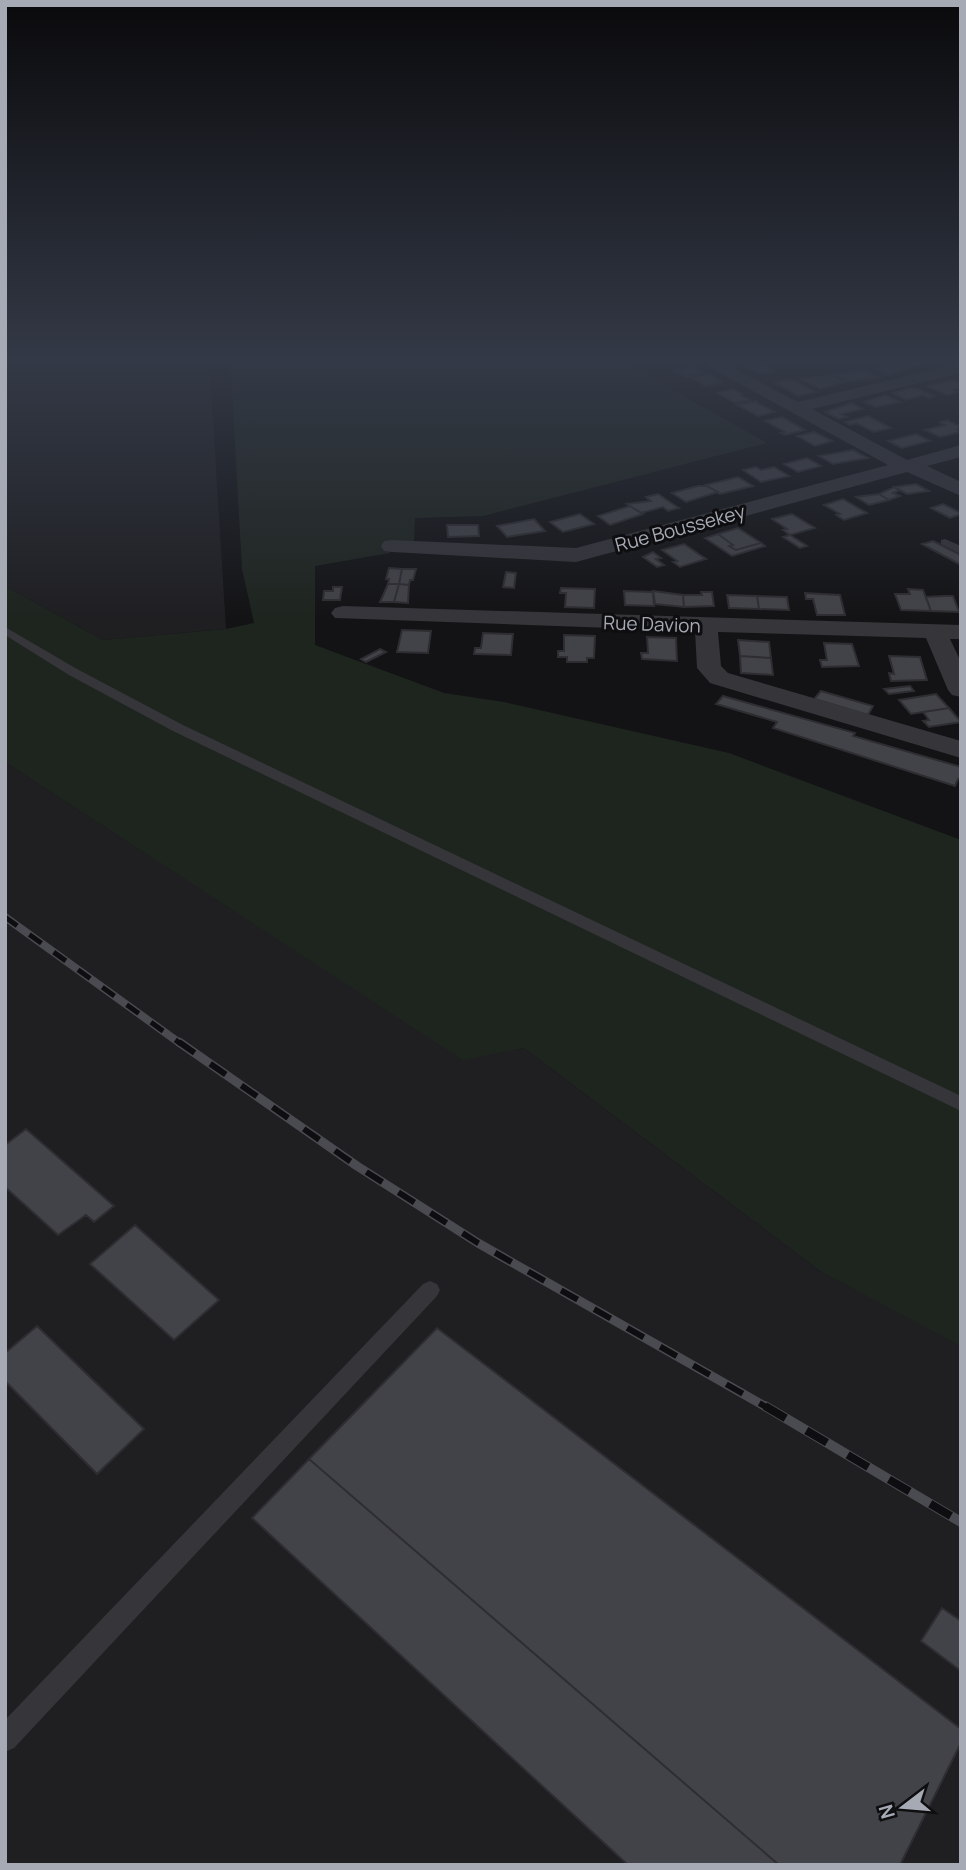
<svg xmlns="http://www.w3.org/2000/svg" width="966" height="1870" font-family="Manrope,sans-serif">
	<rect width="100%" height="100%" fill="#131315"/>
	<path fill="#1f1f22" d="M5,357H209L226,629L103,640L5,586Z
		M5,762L463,1059L524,1048L820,1271L961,1344V1865H5Z"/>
	<path fill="#1e251f" d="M230,357H614L767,443L483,516L415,518L414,542L389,545L390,553L315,566V645L444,693L504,702L729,753L961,840V1346L820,1271L524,1048L463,1060L5,762V586L103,640L226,629L254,623L242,569Z"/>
	<path fill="#424348" stroke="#2e2d31" stroke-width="2" d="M654,357H677L686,362L669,365Z
		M782,357H808L813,360L797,365Z
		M927,357L940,363L910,367L897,361Z
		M897,361L910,367L889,375L876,369L896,364L891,362Z
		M763,364L777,371L764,374L748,368Z
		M690,366L704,373L685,377L672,370Z
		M865,370L879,377L849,382L834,375Z
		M710,374L722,382L706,386L692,378Z
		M831,375L845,382L820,389L800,379Z
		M791,379L795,381L816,392L798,396L774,382Z
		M953,380L961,383V388L953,390L958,392L947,395L927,386Z
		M910,388L918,389L935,396L929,398L923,395L906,400L892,393Z
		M733,389L743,394L741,395L750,400L735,403L717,393Z
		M885,395L900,402L876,407L864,402Z
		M756,401L759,404L775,412L758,416L737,405Z
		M851,403L863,409L841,414L847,417L839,419L825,412Z
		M868,416L891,428L874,432L856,423L850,425L845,422Z
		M782,417L802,428L805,430L785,435L781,433L785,432L765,421Z
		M947,420L961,427L957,430L960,432L940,437L925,430L945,425L940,422Z
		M814,432L832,441L815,446L797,436Z
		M916,434L930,441L902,448L888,441Z
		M853,450L868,458L833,464L819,456Z
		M807,458L821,466L798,472L784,464Z
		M756,467L761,470L774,467L789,476L761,482L743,470Z
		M738,477L753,486L720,494L706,485Z
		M916,484L929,491L907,494L894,487Z
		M698,486H707L718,492L686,502L672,493Z
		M894,487L900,490L893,493L900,496L889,500L879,494Z
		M658,494L679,508L668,511L663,507L641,513L627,504L651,501L646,497Z
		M879,494L889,500L869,505L856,497Z
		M843,499L867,513L844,520L836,515L840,514L824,505Z
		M943,504L961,513V514L950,518L931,508Z
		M630,506L643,514L610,525L598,516Z
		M580,514L594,524L563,532L550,522Z
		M792,514L815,528L790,535L783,530L787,529L772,519Z
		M534,519L545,531L507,537L497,526Z
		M447,525H478L479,536L448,537Z
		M738,528L761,543L736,550L729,546L733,545L718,534Z
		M718,534L733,545L729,546L736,550L761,543L765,546L732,556L705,538Z
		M790,535L807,546L800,548L783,537Z
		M933,541L961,555V565L922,544Z
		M684,544L706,559L680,567L673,562L677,561L662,550Z
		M653,552L661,558L656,559L664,565L657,567L643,557Z
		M389,568L402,569L399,584H388L389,579H386Z
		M402,569H416L413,580H410L409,585L399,584Z
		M506,572L516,573L514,588L503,587Z
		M388,584H399L394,602H380Z
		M399,584L409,585L408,603L394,602Z
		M333,587H342L340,600H323L324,591H333Z
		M561,588L595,589L594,608L565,607L566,593H560Z
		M908,589L923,590L931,611L901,610L895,594H910Z
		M624,591L653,592L654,606L625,605Z
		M653,591L683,595L684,607L655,604Z
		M701,592H712L714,606L684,607L683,595H702Z
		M805,593L840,595L845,615H817L813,599H806Z
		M727,595L757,596L759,609L729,608Z
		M757,596L787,597L789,610L759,609Z
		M944,596H953L959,612L931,611L926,597Z
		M402,630L431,631L428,653L397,652Z
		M483,633L513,634L511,655L474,654L475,648H481Z
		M564,635L595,636L594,658H587V662H567V657H558V651H564Z
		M647,637L676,638L677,661L642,659L641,653H648Z
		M738,640L769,642L771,658L740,656Z
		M824,643L852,644L859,666L822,667L820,660H827Z
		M380,649L386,652L366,662L361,659Z
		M740,656L771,658L773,675L741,673Z
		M889,656L920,657L927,680L891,681L889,673L894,674Z
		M910,686L914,691L889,694L884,689Z
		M821,691L873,706L868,715L814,699Z
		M936,694L949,708L911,714L899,700Z
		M723,696L855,733L853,736L961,767V780L958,779L955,786L773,728L777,722L716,704Z
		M949,708L961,722L929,727L923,721L929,720L923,712Z
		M26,1129L114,1206L94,1222L86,1215L58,1235L5,1187V1145Z
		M135,1225L219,1300L174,1340L90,1264Z
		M37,1326L144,1429L97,1474L5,1381V1353Z
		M437,1328L961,1729V1743L900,1865H779L309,1459Z
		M309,1459L779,1865H628L252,1518Z
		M942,1608L961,1621V1671L921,1641Z"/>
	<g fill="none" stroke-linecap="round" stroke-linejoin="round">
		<path fill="#35353a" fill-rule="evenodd" d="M945,539L961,546V554L941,544V540Z
			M5,627L77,669L183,725L961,1096V1111L173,731L69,675L5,635Z
			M430,1281L437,1284L440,1290L437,1296L14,1748L5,1752V1720L423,1284Z"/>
		<path fill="#35353a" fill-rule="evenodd" d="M691,357H712L798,402L961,363V373L812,409L907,460L961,445V457L927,466L961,482V496L907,472L576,562L392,552L384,551L381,546L384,541L392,540L576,548L888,465Z
			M343,606L961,625V639H950L961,662V697L952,695L948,690L926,638L718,632L721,666L728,673L961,741V758L710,683L697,668L695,631L335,618L331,613L335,608Z"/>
		<defs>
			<path id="rail-far2" d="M5,917L181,1044"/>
			<path id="rail-far1" d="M179,1042L357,1166L478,1243L768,1408"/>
			<path id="rail" d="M765,1406L961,1522"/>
		</defs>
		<use href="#rail-far2" stroke="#4a4b51" stroke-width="8"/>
		<use href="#rail-far1" stroke="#4a4b51" stroke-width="9"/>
		<use href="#rail" stroke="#4a4b51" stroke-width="10"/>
		<use href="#rail-far2" stroke="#0e0e10" stroke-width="5" stroke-dasharray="15" stroke-linecap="butt"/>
		<use href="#rail-far1" stroke="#0e0e10" stroke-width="6" stroke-dasharray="19" stroke-linecap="butt"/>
		<use href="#rail" stroke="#0e0e10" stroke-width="8" stroke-dasharray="24" stroke-linecap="butt"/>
	</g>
	<linearGradient id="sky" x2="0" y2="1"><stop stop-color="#0a0a0c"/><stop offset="0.58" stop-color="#333946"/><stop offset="1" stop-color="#333946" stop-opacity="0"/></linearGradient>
	<rect width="966" height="619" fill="url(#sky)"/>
	<g text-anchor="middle" stroke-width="6" stroke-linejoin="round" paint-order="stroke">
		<g font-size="19" fill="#a6aab5" stroke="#0e0e10">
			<text transform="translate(680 528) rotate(-15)" y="7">Rue Boussekey</text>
			<text transform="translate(652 624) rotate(2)" y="7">Rue Davion</text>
		</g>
	</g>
	<rect width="966" height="1870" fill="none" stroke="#a6aab5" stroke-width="14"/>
	<g transform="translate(903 1807) rotate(254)" stroke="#0e0e10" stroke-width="5" paint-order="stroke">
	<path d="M0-5L12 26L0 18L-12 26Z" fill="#a6aab5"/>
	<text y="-10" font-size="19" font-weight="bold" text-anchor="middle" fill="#a6aab5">N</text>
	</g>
</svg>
